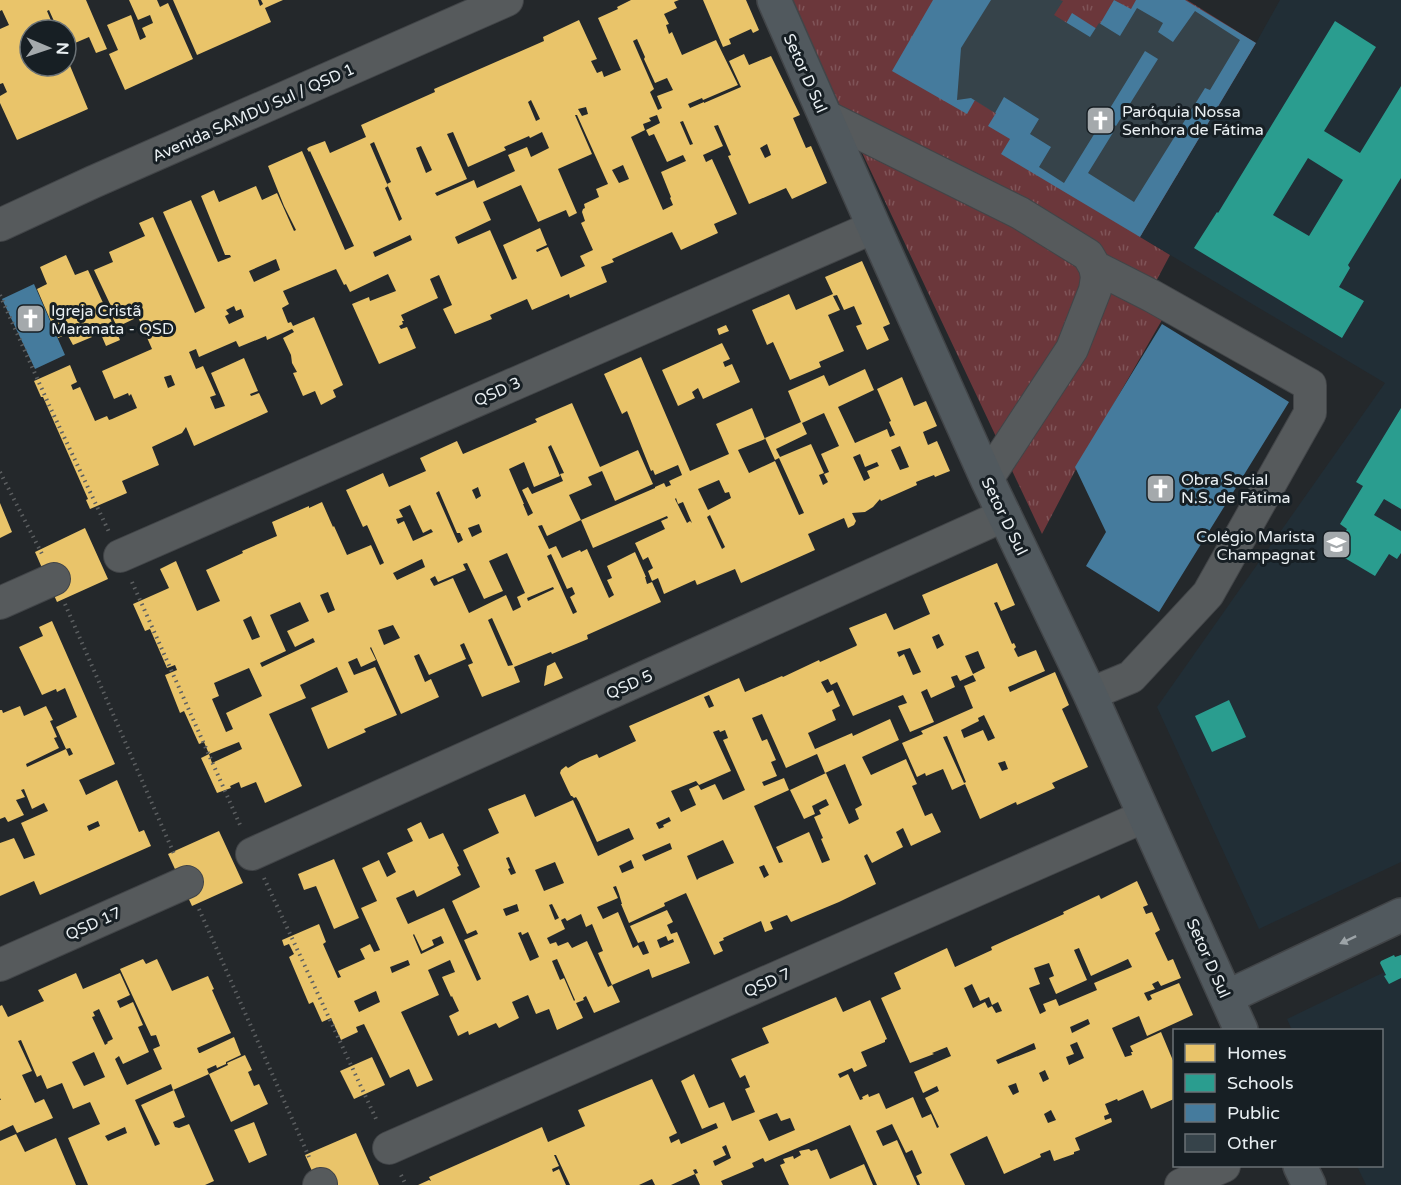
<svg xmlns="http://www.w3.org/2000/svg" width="1401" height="1185" font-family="'Varela Round',sans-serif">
	<defs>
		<pattern id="park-tufts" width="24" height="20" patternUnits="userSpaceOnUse" patternTransform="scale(1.5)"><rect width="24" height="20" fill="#6b373b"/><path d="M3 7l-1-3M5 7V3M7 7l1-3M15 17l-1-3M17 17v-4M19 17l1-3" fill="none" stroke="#805458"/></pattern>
	</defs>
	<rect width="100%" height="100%" fill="#24282b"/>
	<path fill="#212e36" d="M1280,0H1401V862L1259,929L1157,707L1385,383L1140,237L1256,43Z
		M1401,964V1185H1366L1357,1166H1382V1030H1292L1287,1019Z"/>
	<path fill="url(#park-tufts)" d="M790,0H1187L1256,43L1140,237L1170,255L1144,304L1162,320L1075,471L1042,534Z"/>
	<path fill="#e9c46a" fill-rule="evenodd" d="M0,0H86L107,49L96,53L89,37L68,46L66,43V30H58L49,10L47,11L55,30H30V66H66V56L88,109L17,140L0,103V96L7,92L3,83L0,84V29L9,25L2,10L0,11Z
		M129,0H157L160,7L168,3L193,59L125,90L109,54L118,50L107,25L131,15L140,40L146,37L142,28L153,23L150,15L138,20Z
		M173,0H258L260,6L263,4L261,0H283L265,8L271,22L197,55Z
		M631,0H679L674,2L677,8L664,14L669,24L666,25L669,34L672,32L682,55L716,40L738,85L703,100L702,98L688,104L690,108L704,102V103L741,87L729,61L744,54L749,65L771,56L800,115L793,118L806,148L811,146L827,183L792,199L786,188L749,204L728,156L731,155L718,125L714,126L723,146L703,155L706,162L712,159L737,214L714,224L718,233L681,250L672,232L612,259L614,262L601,267L607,282L570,298L569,294L532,310L527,299L490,315L492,319L455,334L443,309L452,305L439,275L430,279L438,298L401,315L404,321H402L403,324L399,326L401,329L407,327L416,348L379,364L352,304L369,297L370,301L396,291L388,274L350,292L346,284L344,285L336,269L283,291L289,304L282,308L288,323L291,322L293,326L314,317L343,385L333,390L336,397L321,405L315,391L303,396L293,373L297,372L292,363L291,355L283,338L294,332L292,329L267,340L266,336L239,347L236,341L199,357L196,349L189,352L196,369L203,366L216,395L210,397L215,409L225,406L211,373L244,358L258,391L250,394L251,396L259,393L268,412L194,446L186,427L182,433L152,447L159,465L122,481L127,493L90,509L86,500L88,499L43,397H41L34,381L70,365L77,382L71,385L73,390L80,387L95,421L107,416L109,420L112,419L137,408L131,394L129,396L128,393L114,399L102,371L152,349L138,317L117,327L107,305L110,304L94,270L113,262L109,252L145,236L139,223L153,217L195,313L205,308L163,212L191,200L218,262L231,257L230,255H225L201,196L214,190L219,202L256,186L262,200L277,193L294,231L296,230L284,206L268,166L302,151L345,250L354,246L310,151L309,152L307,149L309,147L325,141L330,153L366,137L361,125L435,92L434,89L544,41L543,37L579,20L597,59L591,61L597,73L602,71L604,77L621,70L598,18L618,9L617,7ZM637,39L645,57L644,59L655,83L667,78L673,90L657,96L662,108L658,110L650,92L654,89L633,41ZM531,100L540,119L536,121L528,102ZM586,107L588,114L582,116L578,109ZM575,115H577L608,184L596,189L599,197L584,204L585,208L583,209L582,212L585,221L581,223L593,250L580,256L585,266L561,277L548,247L537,252L536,250L547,245L540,228L503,245L517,278L512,280L490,230L458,244L455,237L491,220L483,202L521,185L538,222L566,210L569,217L577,213L558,169L592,154ZM657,115L660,123L646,130L649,136L654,134L667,162L683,155L686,161L661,172L671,197L670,198L673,205L663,210L631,137L645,130L643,124L651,121L649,118ZM683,121L693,144L690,145L680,122ZM453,132L468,167L506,150L504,147L529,136L530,138L542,132L549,148L531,157L527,147L508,155L515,171L477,188L474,180L437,196L435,193L467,179L447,134ZM374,142L391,182L387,184L402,219L399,221L385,188L388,186L370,144ZM767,144L771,155L765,158L760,148ZM421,146L432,170L426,173L416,148ZM623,165L629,179L619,183L612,170ZM410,235L412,240L375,257L373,252ZM276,259L280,270L254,282L249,271ZM234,306L236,311L241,309L244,317L229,324L225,316L229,314L226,310ZM171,375L175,385L168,388L164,377Z
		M703,0H746L759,30L753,33L751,29L729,39L731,44L723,47Z
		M66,255L75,275L88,270L120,340L106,346L100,332L92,337L73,345L67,334L58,338L37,289L47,284L40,267Z
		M862,261L890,324L883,327L889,340L867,350L856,326L862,324L854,306L844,310L837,295L833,296L840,310L828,315L844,351L819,362L821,367L790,380L773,342L767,345L752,310L789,294L796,310L833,294L825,277Z
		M726,325L729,331L719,335L717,329Z
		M722,343L730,359L723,362L725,367L732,364L740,382L703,399L698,388L692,392L695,398L678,406L662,370Z
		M641,357L690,471L729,454L716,424L752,408L765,439L738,450L749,473L775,461L799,515L804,513L779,458L775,460L765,438L801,422L788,391L824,375L829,386L865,369L874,390L838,407L855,443L887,429L890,437L895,435L889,422L891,421L877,389L902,377L914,406L926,401L937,426L923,432L928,445L937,441L950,471L935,477L934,475L916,482L917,485L881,501L880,499L873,507L865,512L852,513L856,521L854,525L848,528L844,518L808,534L815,550L741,583L735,569L697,585L695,580L664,594L658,578L652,581L648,571L653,568L648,557L643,560L635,543L665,529L661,521L668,518L667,516L593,548L581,520L547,536L542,525L538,526L549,549L556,546L562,558L580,550L581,552L587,549L609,598L614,595L607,580L612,578L607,566L635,552L646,577H645L647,584L652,582L661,602L587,635L588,639L559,651L552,654L551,652L514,667L520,682L482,697L468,665L473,663L464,643L460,645L466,659L429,675L419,654L414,656L425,682L431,679L439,697L401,714L371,647L370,648L376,660L361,667L357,658L348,662L354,675L375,667L397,715L364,729L366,732L328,749L311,708L348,692L337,667L300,685L306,698L269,714L302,786L265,803L256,782L241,788L239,782L230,786L231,788L217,793L201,758L209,754L212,763L242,749L239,742L209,754L204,742L199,744L184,711L180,713L165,675L177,670L175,665L167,668L150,629L145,631L133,604L169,588L160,569L176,561L197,611L220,601L206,570L243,553L242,551L277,536L272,522L309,506V508L322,502L333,527L334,526L347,555L371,545L380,565L384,563L367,525L363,527L346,490L383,473L389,487L426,471L420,458L457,441L463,454L537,422L535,419L572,403L600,467L638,450L653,484L615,501L602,471L588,477L592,485L569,495L581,520L655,488V487L664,483L666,487L671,485L669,481L682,475L678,465L655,475L653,470L651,471L627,411L622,414L604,374ZM824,413L839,446L821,454L829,472L824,474L828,482L823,485L819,475L824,473L811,444L780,457L776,449L807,434L802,423ZM551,445L564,473L560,474L563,481L532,494L528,487L522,490L533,513L528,516L523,504H524L509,469L524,462L534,487L560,476L548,447ZM900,446L909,467L900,470L891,450ZM860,454L865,467L877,462L879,466L867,471L870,478L864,481L853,457ZM719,480L725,493L729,492L731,498L708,510L698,489ZM478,487L481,496L476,499L472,490ZM439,491L457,533H460L463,540L458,543L436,493ZM676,498L678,504L683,502L692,523L690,521L687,523L675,499ZM410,505L423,533L431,529L433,532L413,541L404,521L398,524L396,519L403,517L399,510ZM710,515L725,547L722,549L707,517ZM479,524L482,532L472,537L468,528ZM507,553L525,593L517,597L521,607L513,611L506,595L469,613L453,578L434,586L430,579L435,576L438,582L466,570L463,564L467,563L484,599L503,591L489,561ZM551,554L567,589L572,587L575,594L570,597L577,612L573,614L547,556ZM422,559L425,567L397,580L393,573ZM553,587L554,589L528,601L527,598ZM328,592L335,610L328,613L320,595ZM300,602L309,621L287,631L295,647L313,638L315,642L262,667L260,663L286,651L270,615ZM251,616L260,637L252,640L243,620ZM492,618L513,665L508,666L488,620ZM393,625L400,638L384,645L378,630ZM249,668L262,696L226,713L233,729L226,732L212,699L219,696L214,683Z
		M0,503L12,532L0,538Z
		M85,528L108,579L57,602L35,552Z
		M997,563L1015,605L1001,611L997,602L994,603L1012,644L1014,643L1016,647L1014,649L1018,657L1036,650L1045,671L1008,687L1010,692L1055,672L1069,705L1062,709L1088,767L1052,783L1055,788L1017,805L1016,802L980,819L965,784L952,790L943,769L926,776L925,773L917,777L902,743L923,734L921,731L973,708L964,686L976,681L973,675L960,681L957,675L951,677L955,687L931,698L927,689L921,692L934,722L910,732L898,706L907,703L903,695L853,716L837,682L831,685L828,679L821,682L827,693L833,690L840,706L832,710L836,720L808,733L815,749L852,733L853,736L890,719L899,740L862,757L871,775L906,759L917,784L912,786L925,816L932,813L941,832L911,846L903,828L896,832L903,847L872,863L867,854L864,856L876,884L839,902L791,922L787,915L770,922L773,929L765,932L761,921L723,938L724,940L719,942L723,951L714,955L686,893L664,903L665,906L629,923L621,904H622L619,894L616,886L613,887L618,898L597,907L603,919L618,912L633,948L638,945L643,955L649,953L644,941L638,943L630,926L667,910L673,922L667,925L671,934L677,932L690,963L652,978L649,969L612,985L598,953L603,951L592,924L586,927L581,914L567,921L565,918L561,920L565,929L547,938L550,944L556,942L558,946L568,942L572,948L587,941L608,987L612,985L620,1002L594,1013L586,996L583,998L584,1000L576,1003L583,1018L557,1030L549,1009L536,1014L528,995L512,1002L519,1018L499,1028L496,1023L469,1035L468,1031L458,1036L449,1016L459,1011L452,996L451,997L442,977L455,972L450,960L428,970L439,995L401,1012L433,1080L417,1087L409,1069L390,1078L364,1024L356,1027L358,1032L341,1040L331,1018L322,1022L313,1002L309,1004L289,957L294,954L289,944L284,946L282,940L319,924L326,942L323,944L338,978L341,977L338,971L365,959L360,949L370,944L374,952L380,950L361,908L377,901L362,868L379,860L387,877L396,872L387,853L413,841L407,829L421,822L429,839L443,833L459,866L457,867L461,875L417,897L414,890L396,898L408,924L444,908L477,981L481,979L464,940L478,934L476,930L467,934L452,901L480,887L463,850L499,833L488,809L525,794L535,817L573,800L598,856L634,839L629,828L597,842L579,802L576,797L574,798L572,796H571L568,790L560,773L561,770L566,766L568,768L580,761L597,754L599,758L636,741L629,726L739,678L745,692L782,676L783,677L819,660L820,662L856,646L857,645L849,628L886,613L894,630L930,614L922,595ZM939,634L944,645L937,649L932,637ZM910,648L921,672L913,675L904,654L899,657L897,652ZM978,651L985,668L973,674L965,656ZM709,695L714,706L709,708L704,697ZM762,714L786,768L817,754L825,773L845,764L862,805L855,809L859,819L849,824L826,773L790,790L804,819L815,814L812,806L826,799L829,805L819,810L821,814L814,817L823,838L821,839L830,860L822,863L809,832L776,847L783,862L779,863L754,806L789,790L784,778L764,786L762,782L777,776L771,762L776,760L767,739L762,741L752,718ZM984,715L995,738L988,741L983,730L964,738L961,730L979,721L978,718ZM719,730L720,732L725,730L728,738L723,740L745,790L723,800L715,784L701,790L698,785L689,789L696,805L681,812L671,791L696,781L699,785L731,771L713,732ZM947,736L966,782L964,783L943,737ZM1005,761L1008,769L1002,771L998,763ZM669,817L671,821L663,825L664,827L659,829L656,823ZM723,840L734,863L699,878L697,880L687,856ZM670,843L672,849L645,861L642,855ZM509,857L516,873L511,875L508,869L510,868L506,858ZM631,860L634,868L622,873L619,866ZM555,862L564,883L544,891L535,870ZM764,865L769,875L764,878L759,867ZM517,904L519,911L506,916L503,909ZM552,904L559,918L555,920L549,905ZM521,932L522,935L528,932L539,957L530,961L518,933ZM414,934L422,951L434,945L432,940L441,936L444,943L421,954L413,935ZM666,936L668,941L673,939L674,942L660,948L657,940ZM557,959L575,1000L574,1001L564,978L560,980L552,961ZM408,960L410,965L392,973L390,967ZM376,991L380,1002L359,1012L354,1001Z
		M52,621L115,764L79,780L82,786L86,795L117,780L139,832L144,830L151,846L40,895L34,881L0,896V843L14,838L24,859L35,855L21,823L48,811L44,803L32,809L24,789L21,790L25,797L16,800L24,815L8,822L5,817L0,819V710H2L3,713L20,706L24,716L46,706L53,720L50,721L57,737L54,738L59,748L26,764L27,767L66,749L69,756L73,754L70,748L66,749L56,727L77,717L65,688L57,692L56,689L42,695L19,647L43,636L39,627ZM98,821L100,826L89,831L87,826Z
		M555,662L563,678L544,686L547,666Z
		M219,831L243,883L192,906L168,854Z
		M334,859L359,918L334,929L316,886L304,890L298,874Z
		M1137,881L1148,905L1143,907L1146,914L1152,912L1160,930L1155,933L1168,961L1173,959L1181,978L1161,986L1158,981L1152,984L1155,989L1144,993L1148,1001L1152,999L1150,995L1179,983L1193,1015L1147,1036L1139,1016L1112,1028L1125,1057L1132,1055L1131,1052H1133L1130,1046L1161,1032L1174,1063V1099L1151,1109L1143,1090L1118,1101L1117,1099L1105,1104L1109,1114L1104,1116L1105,1120L1111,1118L1112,1122L1075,1138L1080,1150L1074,1152V1154L1054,1161L1050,1150L1040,1154L1041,1157L1004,1174L987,1136L950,1154L965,1185H920L916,1176L922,1173L912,1150L906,1153L892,1124L876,1131L883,1146L897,1140L917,1185H877L850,1125L765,1162L763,1158L752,1163L754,1167L721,1181L723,1185H700L695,1174L698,1173L696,1169L693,1170L695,1174L671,1185H655L652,1179L639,1185H570L556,1155H554L559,1166L552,1169L553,1172L559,1169L566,1185H418L429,1180L431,1181L429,1177L542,1127L548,1142L585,1126L578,1110L652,1079L677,1133L669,1137L671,1143L679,1139L681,1144L718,1128L716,1123L702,1129L681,1081L694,1074L709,1108L724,1102L732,1121L755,1112L745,1089L750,1087L745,1075L740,1078L731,1059L769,1043L762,1028L836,997L843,1012L870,1000L887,1039L885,1040V1042L861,1052L867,1066L854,1072L852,1068L838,1074L840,1078L848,1074L860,1100L863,1099L862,1097L868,1094L869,1097L879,1093L886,1109L913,1097L922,1118L931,1114L937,1128L939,1127L925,1098L939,1091L937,1086L923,1093L914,1072L951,1056L947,1047L932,1053L934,1054L910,1063L881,998L901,989L894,973L947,948L955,967L992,950L991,947L1064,914L1063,912L1099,895L1101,899ZM1079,948L1091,976L1128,959L1132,967L1094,983L1097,990L1059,1006L1056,999L1043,1004L1046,1011L1040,1014L1029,988L1040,984L1034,968L1049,963L1054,976L1049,978L1056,994L1087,980L1074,950ZM972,984L980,1001L989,997L992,1005L998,1002L1002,1011L996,1013L992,1006L988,1008L985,1002L973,1008L964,988ZM1088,1019L1090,1024L1072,1033L1070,1027ZM1077,1042L1084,1058L1069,1065L1066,1057L1074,1054L1070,1045ZM1034,1043L1036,1049L998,1064L996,1060ZM1045,1070L1049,1079L1043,1082L1039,1073ZM1016,1083L1019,1092L1013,1095L1008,1086ZM1051,1110L1056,1120L1048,1123L1044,1114ZM777,1113L781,1121L790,1118L795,1130L769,1141L759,1120ZM726,1145L731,1158L715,1166L713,1161L726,1155L722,1147Z
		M143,959L146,964L157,959L172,991L208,976L214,989L212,990L231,1033L197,1048L199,1053H200L234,1037L241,1055L226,1062V1064L217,1068L216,1065L207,1069L209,1074L173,1090L171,1084L135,1100L155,1146L160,1144L141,1105L174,1090L185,1117L173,1122L175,1127L179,1128L189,1124L214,1181L205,1185H88L68,1138L100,1124L90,1102L73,1109L62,1083L47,1089L41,1075L37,1077L21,1040L18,1041L32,1071L22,1075L35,1103L44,1099L53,1118L17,1133L13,1125L0,1131V1100H1L0,1098V1006L2,1005L8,1017L44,1001L38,990L76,973L83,989L120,973L130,995L117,1001L120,1008L133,1002L143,1025L138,1027L149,1052L123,1064L119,1056L115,1059L127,1085L162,1069L153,1049L160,1046L156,1035L151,1036L120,969ZM99,1009L113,1039L107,1042L108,1043L105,1045L92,1017L95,1016L93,1012ZM94,1052L105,1077L84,1086L72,1062ZM125,1127L127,1133L108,1141L105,1136Z
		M245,1055L252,1070L248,1072L254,1086L259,1084L268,1104L231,1122L209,1074L228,1065L227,1063Z
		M372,1057L385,1085L354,1099L340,1071Z
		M254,1122L267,1155L249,1163L234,1130Z
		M356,1133L379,1185H318L305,1155Z
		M16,1134L25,1152L56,1138L76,1185H0V1141Z
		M809,1149L811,1151L817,1149L830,1179L864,1164L873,1185H789L780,1165L785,1163L783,1159L793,1156L794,1159L801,1155L799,1151Z"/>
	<path fill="#2a9d8f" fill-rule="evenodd" d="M1335,21L1376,47L1324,131L1360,153L1401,86V178L1348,265L1350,268L1339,287L1364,301L1342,338L1194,248L1217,212L1218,213ZM1308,158L1343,180L1309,236L1273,215Z
		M1401,408V509L1384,499L1374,515L1401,531V553L1397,559L1389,554L1375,576L1333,551L1347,529L1340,524L1363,486L1356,482Z
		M1229,700L1246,737L1212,752L1195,716Z
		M1394,955L1395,957L1401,955V978L1389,984L1384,976L1386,975L1380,963L1381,961Z"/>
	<path fill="#457b9d" d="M933,0H1037L1033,8L1064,27L1072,13L1097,29L1114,0L1131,9L1136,0H1185L1256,43L1140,237L1001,154L1010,139L988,126L996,113L975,100L967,114L892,71Z
		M34,284L65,355L35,369L2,299Z
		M1162,324L1289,402L1159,612L1086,566L1106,532L1075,467Z"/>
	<path fill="#36434a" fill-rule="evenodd" d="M991,0H1060L1063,1L1054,15L1090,37L1099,23L1120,36L1137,8L1163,23L1158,32L1173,42L1195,11L1240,40L1210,90L1205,88L1134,202L1088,173L1114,131L1101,123L1064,183L1039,167L1051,147L1030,134L1039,119L1004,97L995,113L971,98L957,100L961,48ZM1145,51L1158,59L1116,126L1104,118Z"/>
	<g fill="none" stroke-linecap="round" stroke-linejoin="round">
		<defs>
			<path id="minor" d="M825,116L1020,213L1088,255L1095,267L1097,277L1095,290L1072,349L987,479
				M0,225L93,182L507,0
				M120,556L874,227
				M0,603L54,579
				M1090,694L1131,677L1208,594L1310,413V385L1152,296L1095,267
				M252,854L1005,515
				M0,965L187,882
				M389,1148L1145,816
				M319,1185L321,1184
				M1181,1185L1224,1166"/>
			<path id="major" d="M774,0L874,227L987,479L1090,694L1241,1030
				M1227,997L1401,915
				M1300,1166L1309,1185"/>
		</defs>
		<use href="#minor" stroke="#424548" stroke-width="34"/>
		<use href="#major" stroke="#424548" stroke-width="36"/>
		<path stroke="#5c5f61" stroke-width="4" stroke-dasharray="1.5 4.5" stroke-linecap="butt" d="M0,295L49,405L109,532
			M0,472L42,554
			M132,582L241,827
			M65,604L175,856
			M264,878L377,1121
			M199,909L309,1157
			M401,1175L406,1185"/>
		<use href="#minor" stroke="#565a5c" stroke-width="32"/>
		<use href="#major" stroke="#51595e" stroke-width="33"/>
	</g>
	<defs><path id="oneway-solid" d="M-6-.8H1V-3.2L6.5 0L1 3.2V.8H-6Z" transform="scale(1.5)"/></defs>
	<use fill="#9da4a8" href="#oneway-solid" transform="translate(1348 940) rotate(155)"/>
	<defs>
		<symbol id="church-square" viewBox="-11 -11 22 22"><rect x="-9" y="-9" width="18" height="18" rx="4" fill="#a4a9ac" stroke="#171f24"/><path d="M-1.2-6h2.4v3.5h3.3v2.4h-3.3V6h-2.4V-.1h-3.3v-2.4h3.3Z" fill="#fff"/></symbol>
		<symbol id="university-square" viewBox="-11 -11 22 22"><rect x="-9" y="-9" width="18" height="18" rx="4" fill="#a4a9ac" stroke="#171f24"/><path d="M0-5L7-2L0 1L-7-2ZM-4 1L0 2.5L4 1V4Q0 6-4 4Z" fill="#fff"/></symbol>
	</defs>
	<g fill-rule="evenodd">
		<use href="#church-square" x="1084" y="104" width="33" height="33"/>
		<use href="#church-square" x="14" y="302" width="33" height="33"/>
		<use href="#church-square" x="1144" y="472" width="33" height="33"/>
		<use href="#university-square" x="1320" y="528" width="33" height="33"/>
	</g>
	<g text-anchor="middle" stroke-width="6" stroke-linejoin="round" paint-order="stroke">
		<g font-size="16" fill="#e9eff2" stroke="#171f24">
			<text transform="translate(806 73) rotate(66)" y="6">Setor D Sul</text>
			<text transform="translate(253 112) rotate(-24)" y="6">Avenida SAMDU Sul / QSD 1</text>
			<text transform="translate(497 391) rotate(-24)" y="6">QSD 3</text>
			<text transform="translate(1005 516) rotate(64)" y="6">Setor D Sul</text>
			<text transform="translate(629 684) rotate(-24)" y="6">QSD 5</text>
			<text transform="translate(93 923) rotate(-24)" y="6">QSD 17</text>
			<text transform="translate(1209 958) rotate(66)" y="6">Setor D Sul</text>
			<text transform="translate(767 982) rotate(-24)" y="6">QSD 7</text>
		</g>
		<g font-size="16" fill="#e9eff2" stroke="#171f24" text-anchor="start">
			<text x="1122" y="117">Paróquia Nossa<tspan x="1122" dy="18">Senhora de Fátima</tspan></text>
			<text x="51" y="316">Igreja Cristã<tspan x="51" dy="18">Maranata - QSD</tspan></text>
			<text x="1181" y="485">Obra Social<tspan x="1181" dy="18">N.S. de Fátima</tspan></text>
			<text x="1315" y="542" text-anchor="end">Colégio Marista<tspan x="1315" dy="18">Champagnat</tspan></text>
		</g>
	</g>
	<rect x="1173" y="1029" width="210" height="138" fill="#171f24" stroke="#6b7276" stroke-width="1.5"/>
	<rect x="1185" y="1044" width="30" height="18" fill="#e9c46a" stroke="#6b7276" stroke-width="1.5"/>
	<text x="1227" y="1059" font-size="18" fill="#e9eff2">Homes</text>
	<rect x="1185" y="1074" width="30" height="18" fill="#2a9d8f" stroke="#6b7276" stroke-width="1.5"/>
	<text x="1227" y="1089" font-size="18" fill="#e9eff2">Schools</text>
	<rect x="1185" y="1104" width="30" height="18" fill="#457b9d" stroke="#6b7276" stroke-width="1.5"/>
	<text x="1227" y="1119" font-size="18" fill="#e9eff2">Public</text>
	<rect x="1185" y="1134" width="30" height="18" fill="#36434a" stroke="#6b7276" stroke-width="1.5"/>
	<text x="1227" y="1149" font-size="18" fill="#e9eff2">Other</text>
	<g transform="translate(48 48) rotate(92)"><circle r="28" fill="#171f24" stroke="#6b7276" stroke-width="1.5"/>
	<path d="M0-4.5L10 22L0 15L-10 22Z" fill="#a4a9ac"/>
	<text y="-9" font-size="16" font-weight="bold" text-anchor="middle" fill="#e9eff2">N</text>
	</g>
</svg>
